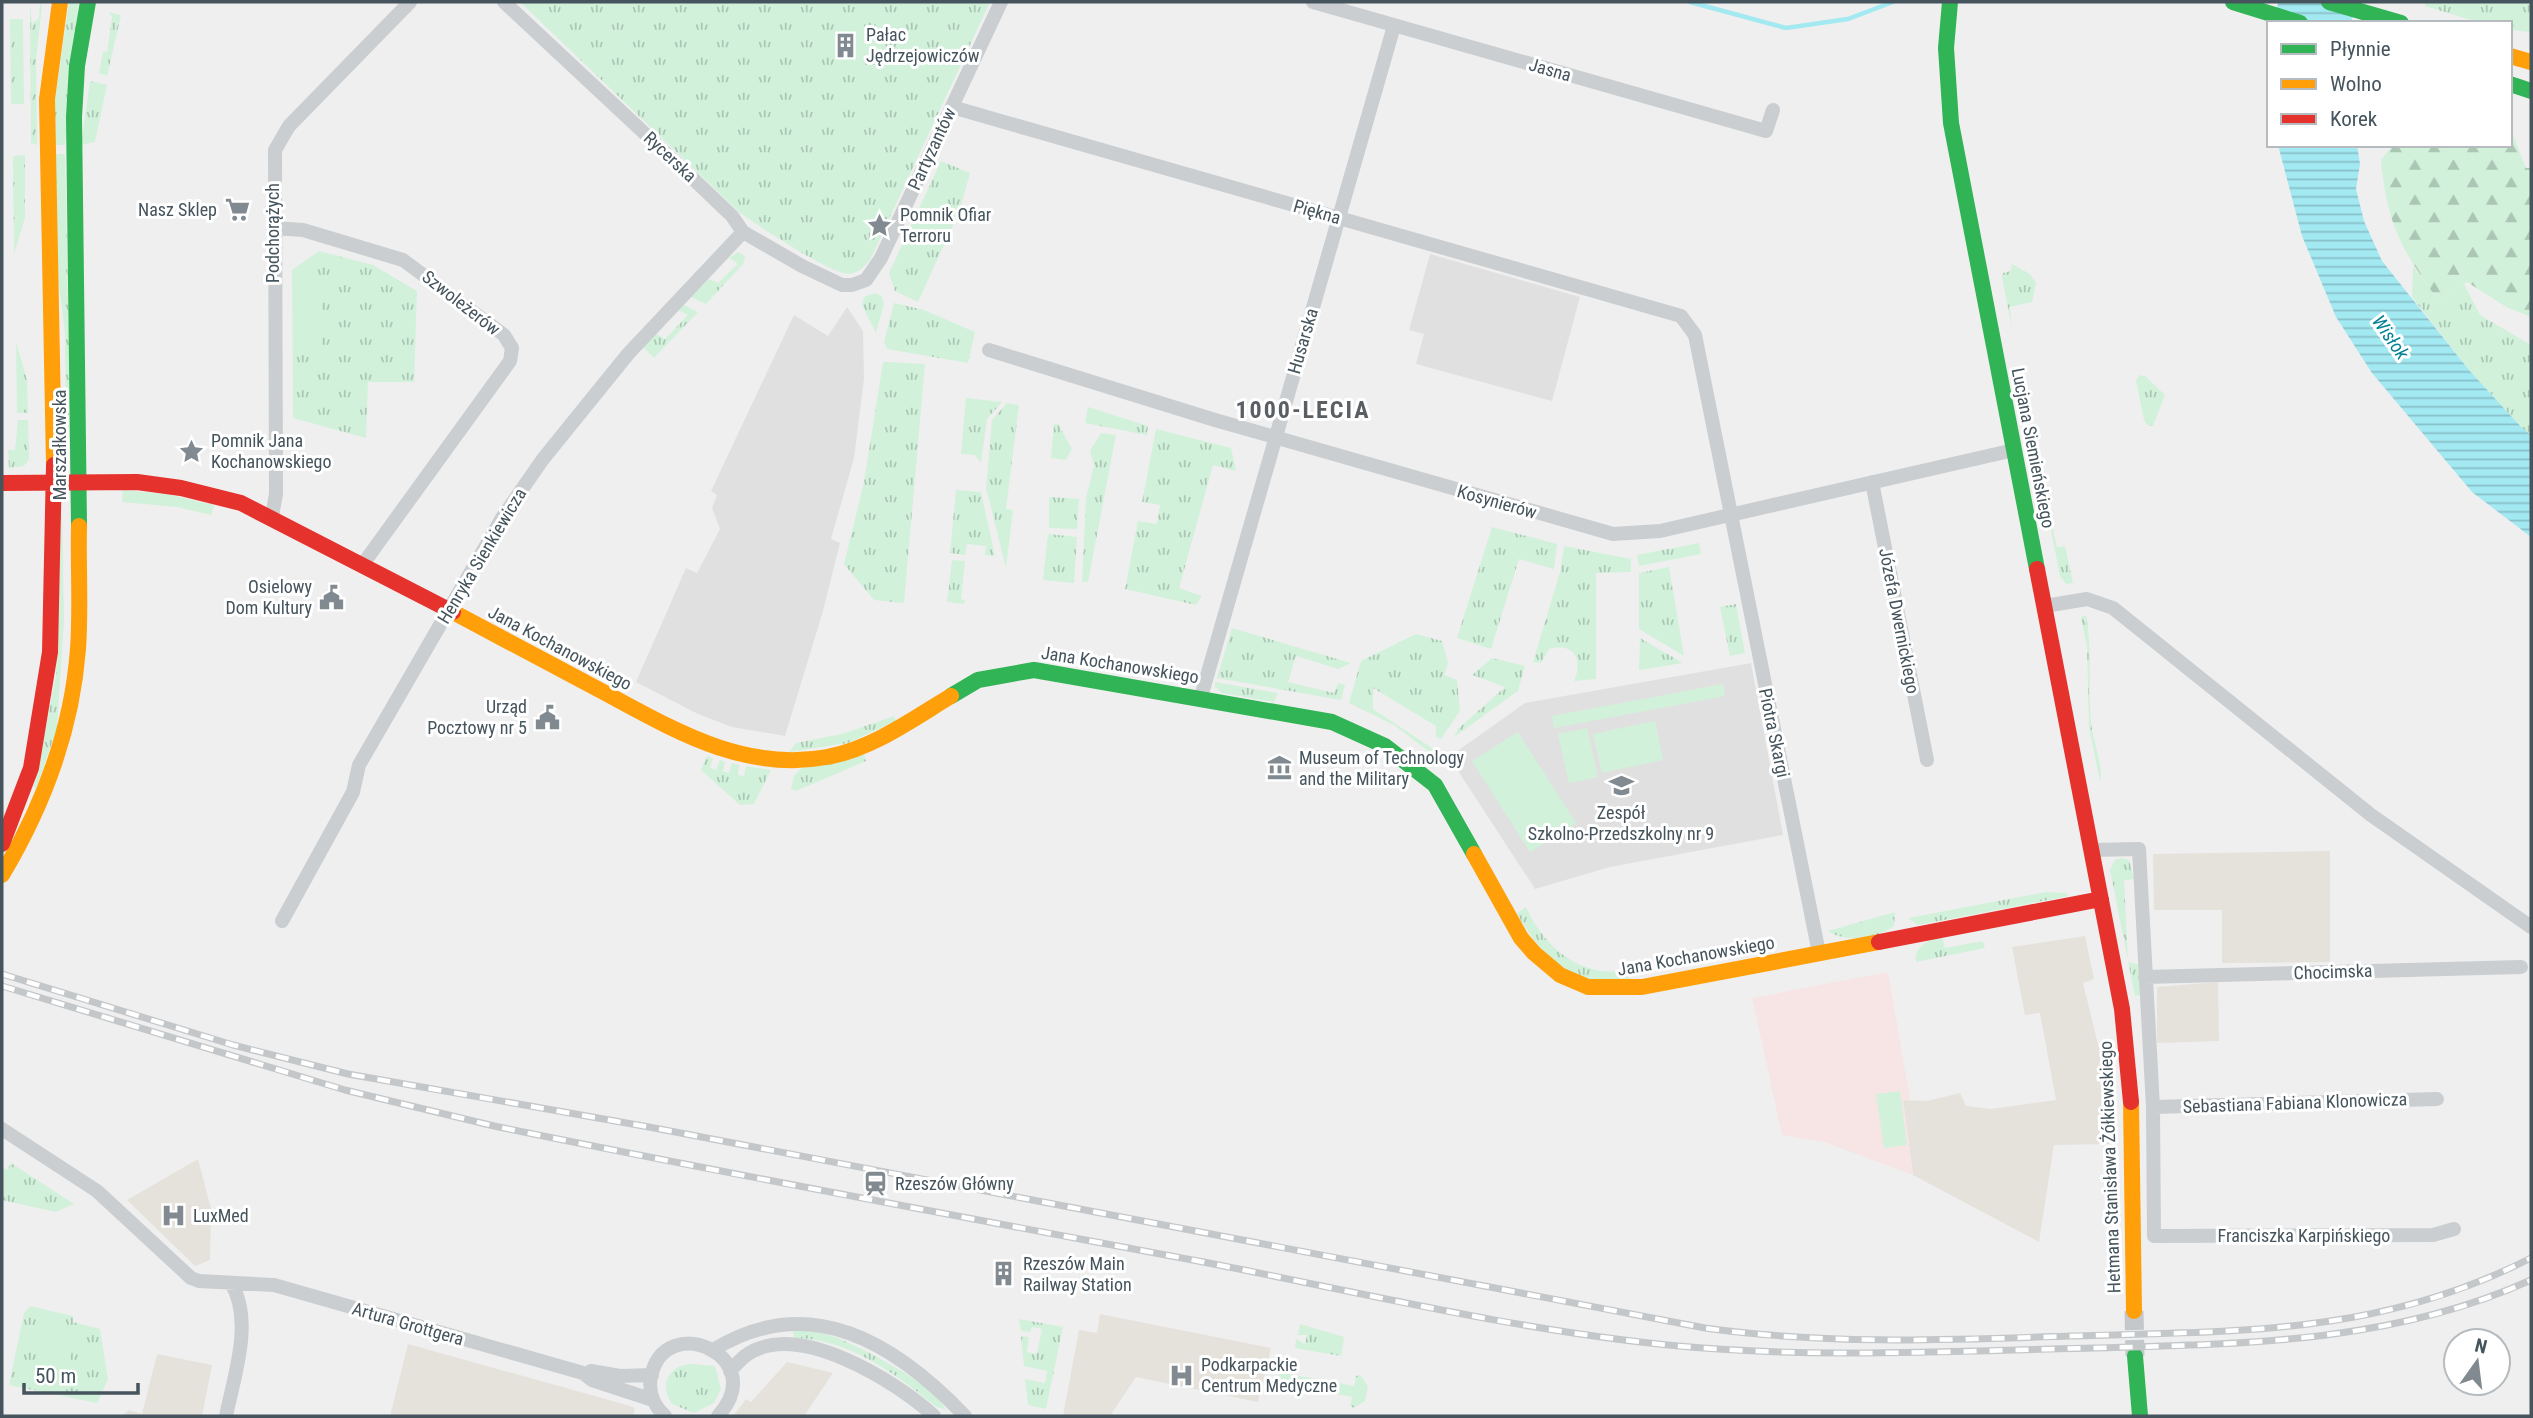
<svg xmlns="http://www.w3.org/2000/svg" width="2533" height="1418" font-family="'Roboto Condensed',sans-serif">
	<defs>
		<pattern id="grass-tufts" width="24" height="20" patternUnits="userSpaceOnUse" patternTransform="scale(1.75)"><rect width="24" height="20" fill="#d1f1da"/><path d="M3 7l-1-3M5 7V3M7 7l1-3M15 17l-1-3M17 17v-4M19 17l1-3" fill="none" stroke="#abc6b4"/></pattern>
		<pattern id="forest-firs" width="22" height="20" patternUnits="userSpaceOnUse" patternTransform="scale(1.75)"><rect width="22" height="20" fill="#d1f1da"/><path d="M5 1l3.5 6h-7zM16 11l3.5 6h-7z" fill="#abc6b4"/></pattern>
		<pattern id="water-rules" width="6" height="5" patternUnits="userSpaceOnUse" patternTransform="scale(1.75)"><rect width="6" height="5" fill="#a3e9f2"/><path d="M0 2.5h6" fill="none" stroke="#87bfc7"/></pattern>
	</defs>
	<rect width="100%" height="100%" fill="#f0efef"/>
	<path fill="#e5e2dc" d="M2330,851V962L2222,963V910H2154L2153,854Z
		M2085,936L2094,979L2083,983L2108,1085L2110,1144L2054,1145L2039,1242L1913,1175L1903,1100L1927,1101L1960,1093L1966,1106L1991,1109L2056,1100L2040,1013L2025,1015L2012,947Z
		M2218,982L2219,1041L2157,1043V987Z
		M198,1159L211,1209L210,1260L195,1266L127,1200Z
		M1100,1314L1271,1348L1258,1402L1136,1377L1110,1416H1063L1079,1330L1097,1333Z
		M408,1344L627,1405L635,1408L633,1416H390Z
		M157,1354L212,1365L202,1416H121L129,1410L142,1414Z
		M787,1362L833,1373L804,1416H733L746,1399L751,1402Z"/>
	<path fill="#e1e0e1" d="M1430,254L1580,297L1552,401L1416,364L1424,334L1409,330Z
		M847,307L863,331L864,379L854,458L831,539L840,543L823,611L785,736L732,727L698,714L636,682L686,568L697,573L720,529L712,508L717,495L711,491L794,315L828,336Z
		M1751,663L1783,835L1610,867L1535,889L1449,757L1525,703Z"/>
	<path fill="#f7e5e5" d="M1888,972L1910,1099L1903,1101L1913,1175L1827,1143L1782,1135L1752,998Z"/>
	<path fill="url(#grass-tufts)" d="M30,2L32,24L39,18L40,2L42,6L36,59L37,145L31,143Z
		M69,2H79L65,145H55V100Z
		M520,2H990L871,258C865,266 859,273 849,274C832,275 755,224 739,212Z
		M2426,2H2531V32L2510,30V23H2481L2425,6Z
		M109,12L121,15L107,76L99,73L103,51L107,52L112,17Z
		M10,19H23L24,104H11Z
		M90,81L107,85L95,142L81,145Z
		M55,154H65L71,439H66L65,333L56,264Z
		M25,155V218L14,254L13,156Z
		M941,161L970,173L959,212L918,302L895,291L889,273Z
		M319,251L373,265L417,291L414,382H368L366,438L293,418L292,270Z
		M738,252L745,256L744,263L706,304L691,297L709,279L718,283L738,264L729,258Z
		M2012,264L2030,274L2036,283L2032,302L2010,307L2012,329L2002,277L2003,273L2011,271Z
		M2413,266L2438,300L2464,284L2480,315L2531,345V435L2522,428L2469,370L2412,297Z
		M875,293L882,296L884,304L876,333L862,305L864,297Z
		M894,303L924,310L975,332L968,363L887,349L884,342Z
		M684,305L698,312L654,358L643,347L656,334L665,339L688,315L678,310Z
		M16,342L27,380L28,413H17Z
		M883,362L925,364L904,603L874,600L844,564L864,482Z
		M2139,375L2145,376L2165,395L2153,426L2147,425L2144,420L2136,381Z
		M966,398L1002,402L987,419L981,463L975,455L961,454Z
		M1007,403L1019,405L1006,509L1013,510L1006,568L986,488L992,420Z
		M1088,407L1148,426L1147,435L1085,423Z
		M18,420H28L29,459L24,466L9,468L8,450H15Z
		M1054,424H1058L1072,449L1066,460L1051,458Z
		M1156,429L1231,448L1236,471L1213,465L1179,588L1202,596L1196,605L1125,589L1138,521L1157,524L1160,505L1142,502Z
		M1101,433L1116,435L1088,582H1082L1086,498L1094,466L1090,451Z
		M2041,479L2057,547L2065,546L2073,583L2066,584L2060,576Z
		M956,490L981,492L995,556L985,555L986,546L967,544L965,555L950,553Z
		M1049,497L1079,499L1077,529L1049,528Z
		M62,504L64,619L57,728L36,789L34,787L56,676Z
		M1492,527L1557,544L1554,569L1519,559L1491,649L1457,638Z
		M1048,534L1077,537L1074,583L1043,580Z
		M1699,543L1701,554L1639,566L1637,555Z
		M1564,546L1631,559V572L1596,573V679L1574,681C1583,660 1575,642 1549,649L1541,663L1533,662L1560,572Z
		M952,560L965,561L961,599L965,600L964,604L947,602Z
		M1669,567L1684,656L1639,629V573Z
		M1736,604L1745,653L1730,656L1720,607Z
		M2086,615C2093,653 2087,691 2092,729C2094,743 2104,770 2100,781L2089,728L2087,647L2081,617Z
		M1232,628L1351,663L1338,669L1296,656L1288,682L1334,693L1338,683L1345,685L1341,700L1217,678Z
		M1416,634L1442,641L1448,663L1444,675L1457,680L1460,711L1441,739L1436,737V726L1373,688V709L1432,748L1431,753L1394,725L1349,703L1361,661Z
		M1640,638L1683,663L1639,670Z
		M1492,658L1525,666L1518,691L1454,737L1459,728L1505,687L1472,675Z
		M1215,682L1278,693L1274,702L1222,693L1215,687Z
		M894,716L896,721L848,743L789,752L796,743L842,734Z
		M864,754L866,761L796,791L791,789L794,776L802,768Z
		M707,756L713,758L710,768L716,770L720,760L725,762L723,771L729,773L732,763L739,765L738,775L744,776L746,766L771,770L754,804L740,805L701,770Z
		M2121,858L2129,860L2134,879L2124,880L2128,962L2140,965V995L2135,996L2110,870L2115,860Z
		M2046,892L2066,893L2069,896L1918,925L1908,918Z
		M1526,907C1544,947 1581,979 1627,970L1629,981C1616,980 1596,983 1584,978C1554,967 1531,941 1517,913Z
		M1895,912L1894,926C1879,938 1844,943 1828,931Z
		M1942,937L1945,948L1983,941L1985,948L1916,962C1914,946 1928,940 1942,937Z
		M11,1163L74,1204L56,1212L2,1200V1168L7,1170Z
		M30,1306L73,1316V1322L100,1329L108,1379L97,1403L9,1385L24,1313Z
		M1019,1319L1063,1327L1046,1409L1028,1405L1025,1379L1045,1383L1047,1371L1024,1366L1021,1336L1029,1337L1027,1352L1037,1354L1042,1329L1032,1327L1030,1332L1021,1331Z
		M1300,1324L1344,1337L1341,1356L1295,1348L1296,1339L1305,1344L1307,1335H1298Z
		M793,1330C806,1330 819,1332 832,1336C858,1345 937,1386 946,1410L935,1406C897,1374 846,1338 794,1338Z
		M1281,1362L1289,1363L1288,1374L1354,1386L1356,1376L1360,1375L1368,1386L1365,1401L1354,1408L1350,1406L1352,1397L1278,1383Z
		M694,1364L715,1366L721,1389L714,1403L694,1413L672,1404C658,1384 670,1363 694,1364Z"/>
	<path fill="url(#forest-firs)" d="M2510,127L2526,168H2531V317L2508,308L2467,282L2438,300C2401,249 2387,224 2381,160L2393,145H2510Z"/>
	<path fill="#d1f1da" d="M321,284L322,347L296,348L295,285Z
		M123,490L167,494L214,505L211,515L177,507L122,502Z
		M1723,684L1725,696L1554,728L1552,716Z
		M1655,721L1663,760L1602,773L1593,734Z
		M1587,728L1598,777L1569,783L1558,734Z
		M1518,732L1576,823L1530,852L1472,761Z
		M1900,1091L1907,1145L1884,1148L1876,1094Z
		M47,1320L77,1327L66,1379L36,1372Z"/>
	<path fill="url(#water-rules)" d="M2278,2H2357L2351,23H2275Z
		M2278,145H2357L2360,164L2356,189L2364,221L2382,261L2469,370L2522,428L2531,435V537L2472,492L2372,373L2336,317L2302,236Z"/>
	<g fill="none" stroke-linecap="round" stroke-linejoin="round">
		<path stroke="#a3e9f2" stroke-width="4.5" d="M1690,2L1786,28L1848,19L1893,2"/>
		<path stroke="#c5c8ca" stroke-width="19" stroke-dasharray="19 10" stroke-linecap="butt" d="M2134,1311L2135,1356"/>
		<path stroke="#caced0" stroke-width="14" d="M504,2L687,173L732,216L743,232L802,266L842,285H852L866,280L881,258L1001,2
			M1313,2L1766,131L1773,110
			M952,107L1681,316L1695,335L1819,953
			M273,228L303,230L403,260L504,335L512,348L510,361L363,564
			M989,350L1215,420L1613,534L1660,531L2014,450
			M1872,482L1927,760
			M272,516L276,494L275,150L289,126L410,2
			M2045,606L2087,599L2113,608L2371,815L2531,927
			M1201,697L1394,26
			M2092,850L2139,849L2153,1107L2154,1236L2433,1235L2454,1229
			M282,921L353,792L359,765L502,518L543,459L628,354L743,232
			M2145,977L2521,967
			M2153,1107L2437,1099
			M2,1129L97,1191L191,1278L199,1281L274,1285L583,1373L592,1380L653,1400
			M713,1350C810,1290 895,1343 965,1416
			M591,1371L620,1376L652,1375
			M730,1371C735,1366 740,1360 745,1356C796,1318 897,1382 934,1416
			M226,1416C234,1376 254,1321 231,1283
			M665,1416C654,1406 648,1392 651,1377C664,1309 772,1357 718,1416"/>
		<path stroke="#30b455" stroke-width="16" d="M1950,2L1946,48L1951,123L2037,569
			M2233,2L2300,23
			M2329,2L2401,23
			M2510,84L2531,91
			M79,526L74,117L77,66L88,2
			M951,696L978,680L1034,670L1332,722L1385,746L1435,785L1474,854
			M2135,1356L2140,1416"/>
		<path stroke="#ff9f0a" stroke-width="16" d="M2510,56L2531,62
			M54,465L47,99L60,2
			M453,612C500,637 547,662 594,687C668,726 740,773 827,757C872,749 913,719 951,696
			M1474,854L1521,938L1534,953L1560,975L1588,987H1642L1879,942
			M2,875C43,806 72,730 78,649C81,608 78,567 79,526
			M2131,1102L2134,1311"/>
		<path stroke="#e5322d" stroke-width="16" d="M2,483L137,482L181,488L241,503L453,612
			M2037,569L2122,1009L2131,1102
			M2,844L31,768L50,652L54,465
			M1879,942L2101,899"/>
		<defs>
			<path id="rail" d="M2,974L233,1045L348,1074L649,1127L1705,1328C1827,1345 1948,1340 2071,1336C2236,1331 2378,1336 2531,1258
				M2,986L345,1090L494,1126C728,1174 963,1217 1198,1261C1354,1291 1510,1329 1668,1345C1810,1359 1952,1351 2094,1348C2244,1344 2392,1343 2531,1280"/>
		</defs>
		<use href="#rail" stroke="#c4c7c9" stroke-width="7"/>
		<use href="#rail" stroke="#fff" stroke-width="4.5" stroke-dasharray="13" stroke-linecap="butt"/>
	</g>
	<defs>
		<symbol id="building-bare" viewBox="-9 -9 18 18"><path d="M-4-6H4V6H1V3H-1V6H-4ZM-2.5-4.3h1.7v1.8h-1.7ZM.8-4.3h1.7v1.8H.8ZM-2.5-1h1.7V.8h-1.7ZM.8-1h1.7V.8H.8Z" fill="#818a90" stroke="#fff" stroke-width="2.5" paint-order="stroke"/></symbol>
		<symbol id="supermarket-bare" viewBox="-9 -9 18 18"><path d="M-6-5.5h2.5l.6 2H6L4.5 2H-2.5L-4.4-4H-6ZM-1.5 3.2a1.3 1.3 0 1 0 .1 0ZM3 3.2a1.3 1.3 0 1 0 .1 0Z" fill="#818a90" stroke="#fff" stroke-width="2.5" paint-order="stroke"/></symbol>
		<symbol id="sight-bare" viewBox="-9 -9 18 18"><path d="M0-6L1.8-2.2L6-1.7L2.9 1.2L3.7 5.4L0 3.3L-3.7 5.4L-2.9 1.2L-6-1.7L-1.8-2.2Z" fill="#818a90" stroke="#fff" stroke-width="2.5" paint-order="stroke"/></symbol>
		<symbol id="civic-bare" viewBox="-9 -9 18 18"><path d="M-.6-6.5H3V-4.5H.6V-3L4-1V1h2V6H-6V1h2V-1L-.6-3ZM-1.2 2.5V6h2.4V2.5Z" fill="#818a90" stroke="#fff" stroke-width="2.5" paint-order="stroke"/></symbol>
		<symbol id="museum-bare" viewBox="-9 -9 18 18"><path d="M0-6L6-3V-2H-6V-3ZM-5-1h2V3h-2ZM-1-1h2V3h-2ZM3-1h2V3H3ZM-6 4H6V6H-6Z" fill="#818a90" stroke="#fff" stroke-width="2.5" paint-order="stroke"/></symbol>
		<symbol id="school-bare" viewBox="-9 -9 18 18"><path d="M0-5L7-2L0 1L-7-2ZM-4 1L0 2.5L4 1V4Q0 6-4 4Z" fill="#818a90" stroke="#fff" stroke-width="2.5" paint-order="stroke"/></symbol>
		<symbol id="station-bare" viewBox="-9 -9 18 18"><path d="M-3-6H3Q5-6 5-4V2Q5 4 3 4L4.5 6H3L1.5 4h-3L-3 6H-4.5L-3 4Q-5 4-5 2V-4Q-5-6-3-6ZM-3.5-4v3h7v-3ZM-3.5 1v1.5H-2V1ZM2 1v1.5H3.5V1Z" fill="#818a90" stroke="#fff" stroke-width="2.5" paint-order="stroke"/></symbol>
		<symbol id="hospital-bare" viewBox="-9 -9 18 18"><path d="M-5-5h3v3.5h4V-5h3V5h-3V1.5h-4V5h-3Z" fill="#818a90" stroke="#fff" stroke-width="2.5" paint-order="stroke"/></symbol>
	</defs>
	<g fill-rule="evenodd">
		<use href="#building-bare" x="828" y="28" width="35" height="35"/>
		<use href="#supermarket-bare" x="220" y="192" width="35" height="35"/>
		<use href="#sight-bare" x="862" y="208" width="35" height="35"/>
		<use href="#sight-bare" x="174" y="434" width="35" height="35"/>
		<use href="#civic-bare" x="314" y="580" width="35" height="35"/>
		<use href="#civic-bare" x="530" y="700" width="35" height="35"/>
		<use href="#museum-bare" x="1262" y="750" width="35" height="35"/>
		<use href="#school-bare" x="1604" y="768" width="35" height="35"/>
		<use href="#station-bare" x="858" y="1166" width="35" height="35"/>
		<use href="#hospital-bare" x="156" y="1198" width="35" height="35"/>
		<use href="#building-bare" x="986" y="1256" width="35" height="35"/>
		<use href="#hospital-bare" x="1164" y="1358" width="35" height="35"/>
	</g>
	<g text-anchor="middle" stroke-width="6" stroke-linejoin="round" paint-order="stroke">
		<g font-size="18" fill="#45545d" stroke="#fff" text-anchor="start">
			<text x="866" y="41">Pałac<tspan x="866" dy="21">Jędrzejowiczów</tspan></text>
			<text x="217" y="216" text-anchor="end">Nasz Sklep</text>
			<text x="900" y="221">Pomnik Ofiar<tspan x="900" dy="21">Terroru</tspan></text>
			<text x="211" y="447">Pomnik Jana<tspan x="211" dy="21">Kochanowskiego</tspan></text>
			<text x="312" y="593" text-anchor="end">Osielowy<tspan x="312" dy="21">Dom Kultury</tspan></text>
			<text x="527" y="713" text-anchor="end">Urząd<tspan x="527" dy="21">Pocztowy nr 5</tspan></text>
			<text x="1299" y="764">Museum of Technology<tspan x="1299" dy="21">and the Military</tspan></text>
			<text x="1621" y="819" text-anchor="middle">Zespół<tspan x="1621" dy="21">Szkolno-Przedszkolny nr 9</tspan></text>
			<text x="895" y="1190">Rzeszów Główny</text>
			<text x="193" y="1222">LuxMed</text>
			<text x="1023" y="1270">Rzeszów Main<tspan x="1023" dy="21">Railway Station</tspan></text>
			<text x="1201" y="1371">Podkarpackie<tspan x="1201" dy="21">Centrum Medyczne</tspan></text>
		</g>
		<g font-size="18" fill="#45545d" stroke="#fff">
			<text transform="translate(1550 70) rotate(16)" y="6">Jasna</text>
			<text transform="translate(932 149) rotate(-65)" y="6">Partyzantów</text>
			<text transform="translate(670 157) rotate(43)" y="6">Rycerska</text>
			<text transform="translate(1317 212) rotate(16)" y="6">Piękna</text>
			<text transform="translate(273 233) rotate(-90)" y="6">Podchorążych</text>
			<text transform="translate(461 303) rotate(38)" y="6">Szwoleżerów</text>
			<text transform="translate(1303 341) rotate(-74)" y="6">Husarska</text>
			<text transform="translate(60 445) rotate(-90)" y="6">Marszałkowska</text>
			<text transform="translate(2033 448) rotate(79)" y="6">Lucjana Siemieńskiego</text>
			<text transform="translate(1497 502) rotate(16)" y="6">Kosynierów</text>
			<text transform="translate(482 556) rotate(-59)" y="6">Henryka Sienkiewicza</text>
			<text transform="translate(1899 621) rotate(79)" y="6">Józefa Dwernickiego</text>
			<text transform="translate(560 648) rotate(28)" y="6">Jana Kochanowskiego</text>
			<text transform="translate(1120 665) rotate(9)" y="6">Jana Kochanowskiego</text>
			<text transform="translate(1774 733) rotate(78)" y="6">Piotra Skargi</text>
			<text transform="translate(1696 956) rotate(-10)" y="6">Jana Kochanowskiego</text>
			<text transform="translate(2333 972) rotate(-2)" y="6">Chocimska</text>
			<text transform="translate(2295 1103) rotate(-2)" y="6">Sebastiana Fabiana Klonowicza</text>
			<text transform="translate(2110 1167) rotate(-92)" y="6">Hetmana Stanisława Żółkiewskiego</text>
			<text x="2304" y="1242">Franciszka Karpińskiego</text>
			<text transform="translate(408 1324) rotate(16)" y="6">Artura Grottgera</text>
		</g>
		<g font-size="19" font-style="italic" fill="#048293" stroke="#fff">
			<text transform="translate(2391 337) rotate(55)" y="7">Wisłok</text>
		</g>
		<g font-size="24" font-weight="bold" letter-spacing="2" fill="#5a5f64" stroke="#fff">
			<text x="1303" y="418">1000-LECIA</text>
		</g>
	</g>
	<rect width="2533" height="1418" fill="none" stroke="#45545d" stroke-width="7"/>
	<rect x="2267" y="21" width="245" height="126" fill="#ffffff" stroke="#b5bbbe" stroke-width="2"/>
	<rect x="2281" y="44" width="35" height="10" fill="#30b455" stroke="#b5bbbe" stroke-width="2"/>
	<text x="2330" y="56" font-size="21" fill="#45545d">Płynnie</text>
	<rect x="2281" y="79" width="35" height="10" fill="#ff9f0a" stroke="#b5bbbe" stroke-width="2"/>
	<text x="2330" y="91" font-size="21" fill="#45545d">Wolno</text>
	<rect x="2281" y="114" width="35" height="10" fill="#e5322d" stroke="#b5bbbe" stroke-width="2"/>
	<text x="2330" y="126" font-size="21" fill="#45545d">Korek</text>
	<g transform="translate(2477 1362) rotate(14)"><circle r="33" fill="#ffffff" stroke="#b5bbbe" stroke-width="2"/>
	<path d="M0-5L12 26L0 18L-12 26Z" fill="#818a90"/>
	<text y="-10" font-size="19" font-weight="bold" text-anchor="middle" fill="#45545d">N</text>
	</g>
	<path d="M24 1383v10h114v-10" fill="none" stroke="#45545d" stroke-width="3.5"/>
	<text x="35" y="1383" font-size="21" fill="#45545d" stroke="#ffffff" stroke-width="5" paint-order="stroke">50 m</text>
</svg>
